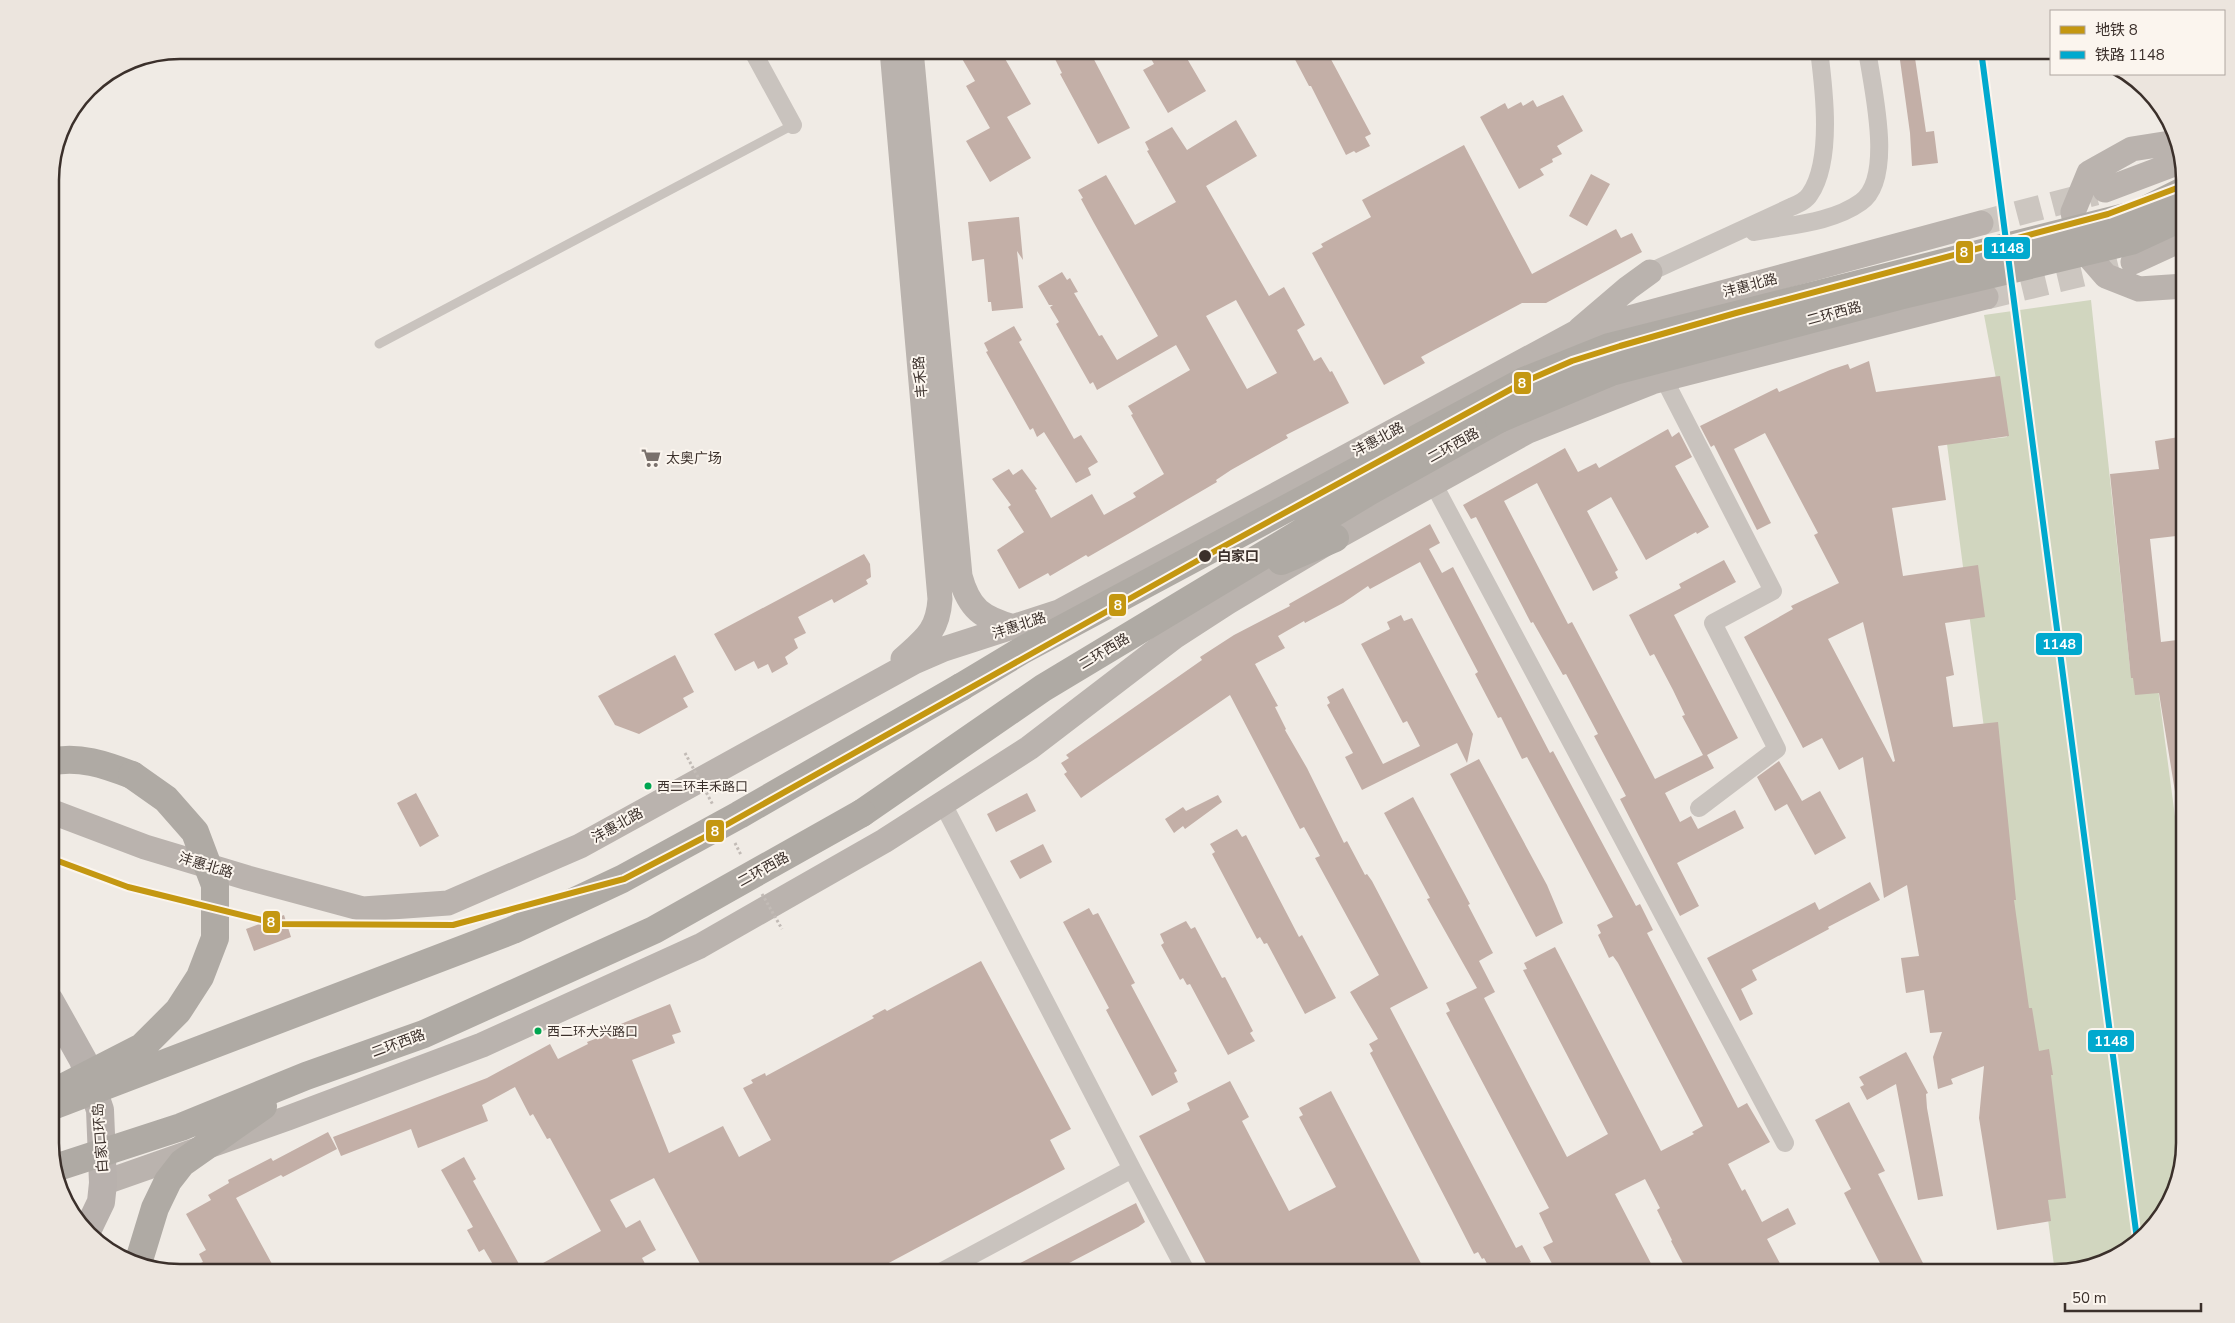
<svg xmlns="http://www.w3.org/2000/svg" width="2235" height="1323" font-family="'Nunito Sans','Noto Sans SC',sans-serif">
	<rect width="100%" height="100%" fill="#f0ebe5"/>
	<path fill="#d1d6bf" d="M2091,300L2130,668L2156,673L2185,892V1144L2168,1209L2120,1256L2055,1273L1947,444L2007,437L1984,315Z"/>
	<path fill="#c3afa7" fill-rule="evenodd" d="M957,50H1000L1031,104L1007,117L1031,158L990,182L966,141L990,128L966,86L975,81Z
		M1053,50H1089L1130,128L1098,144L1060,74L1062,73L1054,57L1056,56Z
		M1146,50H1182L1206,91L1168,113L1143,70L1154,64Z
		M1290,50H1326L1371,134L1365,137L1370,146L1356,153L1354,151L1346,155L1311,86H1309Z
		M1915,58L1926,132L1934,131L1938,163L1912,166L1910,133L1900,60Z
		M1563,95L1583,131L1557,146L1562,154L1552,159L1553,162L1540,169L1544,175L1519,189L1480,117L1505,103L1508,109L1521,102L1523,106L1533,100L1537,107Z
		M1236,120L1257,156L1206,186L1269,296L1284,287L1305,325L1297,330L1314,361L1321,357L1330,372L1332,371L1349,403L1286,435L1288,438L1231,470L1216,480L1217,482L1135,530L1088,557L1086,555L1050,576L1048,573L1019,589L997,550L1024,532L1008,507L1011,505L992,479L1009,469L1013,475L1022,469L1037,489L1035,490L1051,518L1092,494L1104,515L1136,497L1133,493L1164,474L1131,415L1133,414L1128,406L1190,370L1176,345L1097,390L1093,382L1090,384L1056,324L1059,322L1050,307L1053,305H1049L1038,286L1062,272L1067,280L1070,278L1078,292L1074,293L1099,336L1102,335L1117,360L1158,336L1094,223L1081,199L1083,198L1078,190L1106,175L1135,225L1176,202L1147,151L1149,150L1145,142L1172,127L1187,150ZM1236,300L1277,373L1247,389L1206,316Z
		M1464,145L1532,274L1616,229L1621,238L1632,233L1642,252L1546,303H1522L1421,357L1425,363L1384,385L1312,253L1323,247L1321,244L1371,217L1362,200Z
		M1591,174L1610,184L1587,226L1569,216Z
		M1019,217L1023,260L1017,251L1023,308L992,311L991,302H988L984,259L972,261L968,222Z
		M1014,326L1022,340L1019,342L1074,439L1081,435L1098,462L1088,468L1091,475L1076,483L1044,432L1037,437L1033,428L1030,430L986,352L988,351L984,343Z
		M1869,361L1876,392L2000,376L2009,436L1938,446L1946,500L1892,508L1903,576L1978,565L1985,617L1945,623L1954,675L1946,677L1953,727L1998,722L2016,900H2014L2029,1008H2032L2039,1051L2049,1049L2053,1075H2051L2066,1198L2048,1200L2051,1221L1997,1230L1979,1118L1984,1066L1951,1079L1953,1084L1938,1089L1933,1057L1942,1032L1930,1033L1924,990L1906,993L1901,958L1919,956L1907,885L1884,898L1863,757L1839,770L1822,738L1803,748L1744,637L1793,609L1791,606L1839,583L1814,535L1818,533L1765,433L1734,449L1771,523L1757,530L1714,445L1711,447L1700,426L1777,388L1779,392L1830,370L1848,364L1850,369ZM1863,622L1895,761L1893,762L1828,639Z
		M1668,429L1672,437L1679,432L1692,457L1675,466L1709,527L1697,534L1696,532L1646,560L1611,497L1587,511L1618,570L1615,572L1618,578L1593,591L1537,483L1504,501L1568,624L1572,622L1655,779L1703,755L1682,716L1685,715L1673,690L1654,654L1650,656L1629,615L1681,588L1679,584L1724,560L1736,582L1674,615L1738,738L1707,755L1714,768L1665,793L1680,822L1691,816L1698,829L1735,810L1744,828L1677,863L1699,906L1680,916L1620,799L1626,796L1594,736L1598,734L1566,674L1563,675L1533,622L1531,623L1476,517L1471,519L1463,505L1565,448L1578,472L1596,463L1599,468Z
		M2185,436V535L2150,539L2161,642L2185,639V804H2177L2159,693L2135,695L2133,678H2131L2110,474L2159,469L2155,441Z
		M1430,524L1440,543L1429,549L1442,573L1453,567L1550,753L1553,751L1636,906L1640,904L1653,930L1647,933L1738,1108L1747,1103L1770,1142L1728,1164L1742,1191L1745,1189L1762,1222L1788,1208L1796,1224L1767,1239L1785,1273H1688L1671,1241L1672,1240L1657,1210L1660,1208L1645,1179L1615,1194L1656,1273H1557L1543,1247L1553,1242L1539,1213L1549,1208L1446,1013L1450,1011L1446,1003L1477,988L1427,899L1430,898L1384,813L1413,797L1470,904L1468,905L1493,953L1479,961L1495,992L1484,998L1567,1157L1608,1134L1523,970L1527,969L1524,963L1555,947L1661,1151L1694,1134L1692,1132L1703,1126L1618,963L1613,956L1609,958L1598,935L1601,933L1597,925L1613,917L1527,757L1522,759L1501,717L1498,718L1475,674L1478,672L1420,562L1370,589L1368,586L1343,603L1305,623L1304,621L1278,636L1285,648L1255,664L1278,706L1275,707L1286,729L1285,730L1307,768L1344,843L1347,841L1365,875L1367,874L1372,881L1428,988L1390,1008L1516,1248L1522,1245L1531,1262L1511,1273H1492L1484,1258L1482,1259L1478,1252L1474,1254L1451,1209L1370,1053L1373,1051L1369,1044L1378,1039L1350,992L1379,975L1315,858L1320,856L1304,827L1300,829L1230,695L1081,798L1064,774L1067,772L1061,763L1069,758L1066,755L1202,660L1200,657L1234,635L1290,606L1289,604Z
		M864,554L870,564L871,577L866,580L868,584L834,603L832,599L798,617L806,633L794,639L798,648L785,657L788,664L772,673L768,664L758,669L754,661L735,671L714,634Z
		M1401,615L1404,621L1412,618L1473,734L1467,763L1457,743L1362,790L1345,757L1353,753L1327,705L1330,703L1327,697L1343,688L1383,764L1420,746L1407,721L1403,723L1361,644L1390,629L1387,622Z
		M675,655L694,692L683,698L688,707L639,734L615,725L598,696Z
		M1479,759L1547,885L1563,923L1536,937L1450,774Z
		M1779,761L1802,801L1820,791L1846,838L1815,855L1787,804L1775,811L1757,777Z
		M416,793L439,836L420,847L397,803Z
		M1027,793L1036,811L996,832L987,814Z
		M1218,795L1222,802L1185,829L1183,826L1174,833L1165,819L1183,807L1186,811Z
		M1237,829L1242,837L1246,835L1299,937L1302,935L1336,998L1305,1014L1267,943L1264,944L1260,937L1257,939L1212,854L1215,852L1210,844Z
		M1043,844L1052,862L1020,879L1010,861Z
		M1870,882L1880,900L1828,927L1829,929L1752,970L1757,980L1741,989L1753,1014L1740,1021L1707,958L1815,902L1819,910Z
		M1089,908L1093,915L1098,913L1135,983L1131,985L1177,1071L1174,1073L1178,1082L1152,1096L1106,1010L1109,1008L1063,922Z
		M284,915L291,937L254,951L246,929Z
		M1186,921L1191,929L1195,927L1222,978L1225,977L1253,1031L1250,1033L1255,1041L1228,1055L1190,984L1187,985L1183,978L1180,980L1161,945L1164,943L1160,934Z
		M981,961L1071,1129L1050,1140L1065,1169L870,1273H705L654,1178L610,1200L626,1228L640,1220L656,1250L642,1258L650,1273H525L601,1231L550,1138L547,1139L533,1114L530,1116L515,1087L482,1105L488,1121L418,1148L411,1129L341,1156L333,1137L487,1078L550,1044L558,1059L588,1044L587,1042L608,1034L606,1030L670,1004L681,1032L672,1035L675,1043L632,1060L669,1153L723,1126L739,1157L771,1140L743,1088L753,1083L751,1080L765,1073L766,1076L874,1018L872,1016L885,1009L887,1011Z
		M1906,1052L1928,1093L1926,1094L1927,1108L1943,1196L1918,1200L1896,1084L1867,1100L1860,1087L1864,1085L1859,1077Z
		M1230,1081L1249,1117L1242,1121L1289,1211L1336,1187L1299,1117L1303,1115L1299,1108L1331,1091L1426,1273H1211L1139,1136L1190,1110L1187,1103Z
		M1849,1102L1885,1171L1878,1174L1928,1273H1890L1886,1265L1882,1267L1849,1203L1844,1193L1851,1189L1815,1120Z
		M328,1132L337,1149L283,1177L281,1175L236,1198L277,1273H180L203,1262L199,1254L206,1250L186,1214L211,1200L208,1195L229,1183L228,1180L271,1158L273,1161Z
		M464,1157L476,1179L473,1181L524,1273H498L484,1249L479,1252L467,1230L473,1227L441,1170Z
		M1136,1203L1145,1222L1138,1227L1050,1273H1001Z"/>
	<g fill="none" stroke-linecap="round" stroke-linejoin="round">
		<path stroke="#ccc6c0" stroke-width="25" stroke-dasharray="25 12" stroke-linecap="butt" d="M1981,223L2096,193
			M1986,297L2133,262"/>
		<path stroke="#c9c3be" stroke-width="9" d="M379,344L793,125"/>
		<path stroke="#c9c3be" stroke-width="18" d="M752,50L793,125
			M1754,232C1789,225 1832,223 1861,202C1895,178 1872,86 1867,50
			M1650,272L1791,207C1798,204 1806,201 1810,194C1833,160 1824,89 1819,50
			M1664,379L1773,591L1713,623L1777,749L1699,808
			M1433,483L1785,1143
			M1132,1169L1187,1273
			M939,1273L1132,1169L943,804"/>
		<path stroke="#bab3ae" stroke-width="25" d="M892,50L940,599C938,631 925,639 903,659
			M911,50L960,576C969,609 982,618 1014,627
			M2175,140L2170,143L2132,149L2089,173L2073,212L2079,245L2106,276L2139,289L2185,286
			M2105,190L2182,161
			M2133,262L2185,238
			M1580,329L1628,288L1650,272
			M50,811L145,847L248,878L363,909L448,903L580,846L914,662L944,649L1059,612L1577,332L1981,223
			M103,1183L288,1118L482,1045L700,946L884,841L1029,748L1174,637L1228,602L1335,538L1528,431L1652,382L1986,297"/>
		<path stroke="#b8b1ad" stroke-width="28" d="M50,1001L83,1060L100,1110L103,1183L101,1202L88,1229"/>
		<path stroke="#afaaa4" stroke-width="28" d="M1281,561L1335,538
			M961,687L1021,651L1524,381
			M50,762C78,755 106,765 132,775
			M862,813L1043,688L1370,491L1499,419"/>
		<path stroke="#c2bbb6" stroke-width="3" stroke-dasharray="2.5 2.5" stroke-linecap="butt" d="M685,753L713,805
			M735,843L741,855
			M762,894L782,929"/>
		<path stroke="#afaaa4" stroke-width="28" d="M1524,381L1609,347L2137,214L2185,190
			M1499,419L1611,372L1899,296L2131,241L2185,216
			M66,1086L142,1047L178,1011L200,977L215,938V885L195,832L166,799L132,775
			M50,1107L513,930L622,879L739,815L961,687
			M55,1168L181,1127L306,1076L424,1034L654,930L862,813
			M140,1257L155,1208L168,1181L182,1163L263,1106"/>
		<defs>
			<path id="rail-1" d="M1981,50L2137,1239"/>
		</defs>
		<use href="#rail-1" stroke="#fbf5ee" stroke-width="10"/>
		<use href="#rail-1" stroke="#00a9ce" stroke-width="6"/>
		<defs>
			<path id="metro-1" d="M50,858L128,887L278,924L453,925L624,879L701,839L1204,557L1526,381L1572,361L1620,346L1736,313L2108,214L2185,185"/>
		</defs>
		<use href="#metro-1" stroke="#fbf5ee" stroke-width="10"/>
		<use href="#metro-1" stroke="#c49711" stroke-width="6"/>
	</g>
	<defs>
		<symbol id="supermarket-bare" viewBox="-9 -9 18 18"><path d="M-6-5.5h2.5l.6 2H6L4.5 2H-2.5L-4.4-4H-6ZM-1.5 3.2a1.3 1.3 0 1 0 .1 0ZM3 3.2a1.3 1.3 0 1 0 .1 0Z" fill="#7a716c" stroke="#fbf5ee" stroke-width="2.5" paint-order="stroke"/></symbol>
	</defs>
	<g fill-rule="evenodd">
		<use href="#supermarket-bare" x="637" y="444" width="28" height="28"/>
	</g>
	<circle fill="#3b302b" stroke="#fbf5ee" stroke-width="2" cx="1205" cy="556" r="7"/>
	<g fill="#00a651" stroke="#fbf5ee" stroke-width="2">
		<circle cx="648" cy="786" r="4.5"/>
		<circle cx="538" cy="1031" r="4.5"/>
	</g>
	<g text-anchor="middle" stroke-width="4" stroke-linejoin="round" paint-order="stroke">
		<g font-size="13" fill="#3b302b" stroke="#fbf5ee" text-anchor="start">
			<text x="657" y="791">西二环丰禾路口</text>
			<text x="547" y="1036">西二环大兴路口</text>
		</g>
		<g font-size="14" fill="#3b302b" stroke="#fbf5ee">
			<text transform="translate(1750 285) rotate(-15)" y="5">沣惠北路</text>
			<text transform="translate(1834 313) rotate(-15)" y="5">二环西路</text>
			<text transform="translate(920 377) rotate(-95)" y="5">丰禾路</text>
			<text transform="translate(1378 439) rotate(-28)" y="5">沣惠北路</text>
			<text transform="translate(1453 445) rotate(-29)" y="5">二环西路</text>
			<text transform="translate(1019 625) rotate(-18)" y="5">沣惠北路</text>
			<text transform="translate(1104 651) rotate(-31)" y="5">二环西路</text>
			<text transform="translate(617 825) rotate(-29)" y="5">沣惠北路</text>
			<text transform="translate(206 865) rotate(17)" y="5">沣惠北路</text>
			<text transform="translate(763 869) rotate(-29)" y="5">二环西路</text>
			<text transform="translate(398 1043) rotate(-20)" y="5">二环西路</text>
			<text transform="translate(100 1138) rotate(-94)" y="5">白家口环岛</text>
		</g>
		<g font-size="14" fill="#3b302b" stroke="#fbf5ee" text-anchor="start">
			<text x="666" y="463">太奥广场</text>
		</g>
		<g font-size="14" font-weight="bold" fill="#3b302b" stroke="#fbf5ee" text-anchor="start">
			<text x="1217" y="561">白家口</text>
		</g>
	</g>
	<path d="M0 0H2235V1323H0ZM180 59H2055A121 121 0 0 1 2176 180V1143A121 121 0 0 1 2055 1264H180A121 121 0 0 1 59 1143V180A121 121 0 0 1 180 59Z" fill="#ece5de" fill-rule="evenodd"/>
	<path fill="none" stroke="#3b302b" stroke-width="2.5" d="M180 59H2055A121 121 0 0 1 2176 180V1143A121 121 0 0 1 2055 1264H180A121 121 0 0 1 59 1143V180A121 121 0 0 1 180 59Z"/>
	<g stroke="#fbf5ee" stroke-width="2">
		<rect x="1983" y="236" width="48" height="24" rx="5" fill="#00a9ce"/>
		<rect x="1955" y="240" width="19" height="24" rx="5" fill="#c49711"/>
		<rect x="1513" y="371" width="19" height="24" rx="5" fill="#c49711"/>
		<rect x="1108" y="593" width="19" height="24" rx="5" fill="#c49711"/>
		<rect x="2035" y="632" width="48" height="24" rx="5" fill="#00a9ce"/>
		<rect x="705" y="819" width="20" height="24" rx="5" fill="#c49711"/>
		<rect x="262" y="910" width="19" height="24" rx="5" fill="#c49711"/>
		<rect x="2087" y="1029" width="48" height="24" rx="5" fill="#00a9ce"/>
	</g>
	<g font-size="14" text-anchor="middle" font-weight="bold" fill="#fff">
		<text x="2007" y="253">1148</text>
		<text x="1964" y="257">8</text>
		<text x="1522" y="388">8</text>
		<text x="1118" y="610">8</text>
		<text x="2059" y="649">1148</text>
		<text x="715" y="836">8</text>
		<text x="271" y="927">8</text>
		<text x="2111" y="1046">1148</text>
	</g>
	<rect x="2050" y="10" width="175" height="65" fill="#fbf5ee" stroke="#aea6a0"/>
	<rect x="2060" y="26" width="25" height="8" fill="#c49711" stroke="#aea6a0"/>
	<text x="2095" y="35" font-size="15" fill="#3b302b">地铁 8</text>
	<rect x="2060" y="51" width="25" height="8" fill="#00a9ce" stroke="#aea6a0"/>
	<text x="2095" y="60" font-size="15" fill="#3b302b">铁路 1148</text>
	<path d="M2065 1303v8h136v-8" fill="none" stroke="#3b302b" stroke-width="2.5"/>
	<text x="2072" y="1303" font-size="15" fill="#3b302b" stroke="#fbf5ee" stroke-width="4" paint-order="stroke">50 m</text>
</svg>
